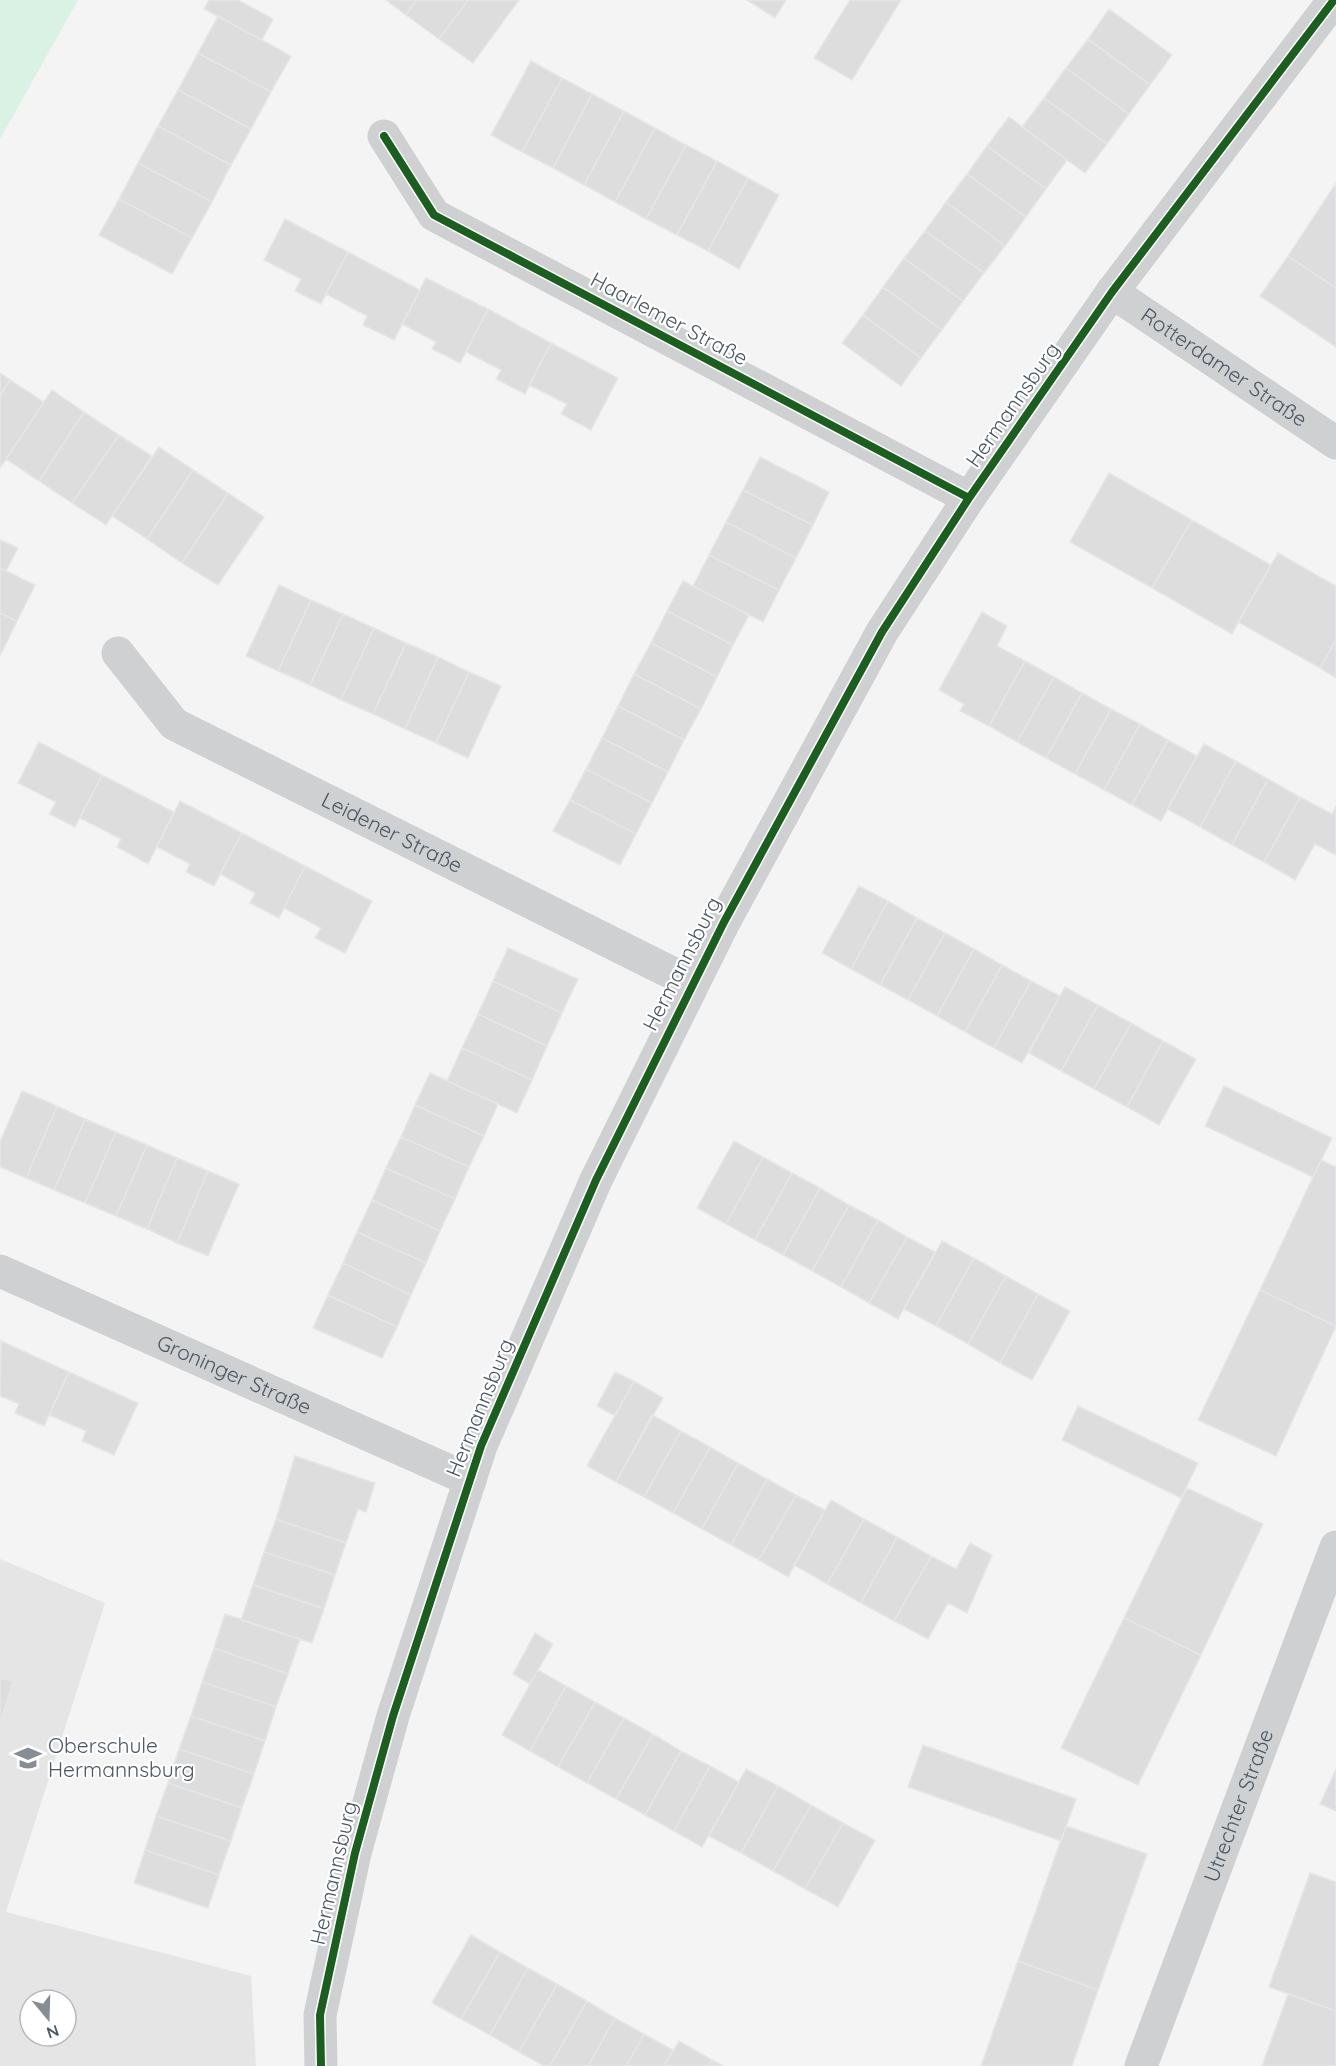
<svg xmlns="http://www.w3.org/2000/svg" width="1336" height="2066" font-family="Quicksand,sans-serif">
	<rect width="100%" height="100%" fill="#f4f4f4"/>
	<path fill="#e6e5e6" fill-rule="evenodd" d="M0,1559L105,1603L6,1912L251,1976L256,2066H0ZM30,2000H66V2036H30Z"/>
	<path fill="#d9f2e3" d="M0,0H78L0,139Z"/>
	<path fill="#ddddde" stroke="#e5e6e7" stroke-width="1.5" d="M209,0H238L273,19L262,40L204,9Z
		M386,0H416L406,15Z
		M416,0H468L439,39L406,15Z
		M468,0H519L473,63L439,39Z
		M747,0H786L775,18Z
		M850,0H901L852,80L814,58Z
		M1109,9L1172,55L1150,85L1088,39Z
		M218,16L291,56L271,92L198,53Z
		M1088,39L1150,85L1129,114L1066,68Z
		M198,53L271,92L251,129L178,90Z
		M531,61L562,78L522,152L491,135Z
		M1066,68L1129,114L1107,144L1044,98Z
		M562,78L592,94L553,168L522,152Z
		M178,90L251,129L231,165L158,126Z
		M592,94L624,111L584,185L553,168Z
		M1044,98L1107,144L1085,173L1022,127Z
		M624,111L655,128L615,202L584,185Z
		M1009,117L1067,160L1046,189L987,146Z
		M158,126L231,165L212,202L138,163Z
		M655,128L686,145L646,219L615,202Z
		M686,145L717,161L677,235L646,219Z
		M987,146L1046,189L1026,217L967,174Z
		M717,161L748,178L708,251L677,235Z
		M138,163L212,202L192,238L119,199Z
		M967,174L1026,217L1005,246L946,202Z
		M748,178L779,195L739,269L708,251Z
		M1336,183V288L1288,256Z
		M119,199L192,238L172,274L99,235Z
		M946,202L1005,246L984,273L925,231Z
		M285,219L348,252L321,304L295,291L301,279L264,260Z
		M925,231L984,273L963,301L904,258Z
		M348,252L420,290L394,340L363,325L367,316L326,294Z
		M1288,256L1336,288V347L1260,296Z
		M904,258L963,301L942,330L883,287Z
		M426,278L488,309L460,363L432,349L436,342L402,324Z
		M883,287L942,330L921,358L863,315Z
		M488,309L551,343L525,394L496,379L501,370L466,352Z
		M863,315L921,358L901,386L842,343Z
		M551,343L618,378L591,430L561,414L567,404L529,385Z
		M0,373L10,380L0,396Z
		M10,380L44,402L0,468V396Z
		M52,390L84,412L39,481L6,459Z
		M84,412L119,435L72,503L39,481Z
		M119,435L152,456L106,525L72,503Z
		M159,447L193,470L147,539L112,516Z
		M760,457L829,492L813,525L743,490Z
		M193,470L228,493L182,563L147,539Z
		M1109,473L1192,520L1152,588L1070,542Z
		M743,490L813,525L796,558L726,522Z
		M228,493L264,517L218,585L182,563Z
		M1192,520L1271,565L1232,634L1152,588Z
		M726,522L796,558L779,590L709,555Z
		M0,540L18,548L6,571L0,568Z
		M1278,553L1336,586V640L1320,668L1238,622Z
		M709,555L779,590L763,622L693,586Z
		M0,568L35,585L17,621L0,613Z
		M683,581L749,615L733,645L667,611Z
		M279,585L311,600L278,671L246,656Z
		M311,600L343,614L310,685L278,671Z
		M667,611L733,645L717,677L651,643Z
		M982,612L1007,626L997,646L1025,661L989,726L960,711L964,704L939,690Z
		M0,613L17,621L0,656Z
		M343,614L374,628L341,700L310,685Z
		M374,628L406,643L373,714L341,700Z
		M1336,640V678L1320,668Z
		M406,643L438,657L405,729L373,714Z
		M651,643L717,677L701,709L634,674Z
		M438,657L469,672L436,743L405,729Z
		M1025,661L1054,677L1017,742L989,726Z
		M469,672L501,686L468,758L436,743Z
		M634,674L701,709L684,740L618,706Z
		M1054,677L1082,693L1046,758L1017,742Z
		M1082,693L1111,709L1075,774L1046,758Z
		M618,706L684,740L668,772L602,738Z
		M1111,709L1140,724L1104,790L1075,774Z
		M1140,724L1168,740L1132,805L1104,790Z
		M602,738L668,772L652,803L586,769Z
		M1168,740L1197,756L1161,821L1132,805Z
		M39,742L102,775L75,827L49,814L56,802L18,783Z
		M1204,744L1236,761L1200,827L1167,809Z
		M1236,761L1268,779L1232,845L1200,827Z
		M586,769L652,803L636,834L570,800Z
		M102,775L174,812L148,864L117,847L121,839L80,818Z
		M1268,779L1300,797L1264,862L1232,845Z
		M1300,797L1332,814L1336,806V855L1315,844L1295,880L1264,862Z
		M570,800L636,834L620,865L553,831Z
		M180,801L242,833L214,886L186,872L190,864L157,847Z
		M242,833L305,866L279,918L250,903L255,893L220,874Z
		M305,866L372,901L345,953L315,938L321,928L284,908Z
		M859,886L888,901L851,969L822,953Z
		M888,901L917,918L880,985L851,969Z
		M917,918L945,933L908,1000L880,985Z
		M945,933L974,949L937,1016L908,1000Z
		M508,948L578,979L562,1013L493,981Z
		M974,949L1002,965L965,1032L937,1016Z
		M1002,965L1031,981L994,1048L965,1032Z
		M493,981L562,1013L547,1046L478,1014Z
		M1031,981L1060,996L1022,1063L994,1048Z
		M1065,987L1098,1005L1061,1071L1029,1053Z
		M1098,1005L1131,1023L1094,1089L1061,1071Z
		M478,1014L547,1046L532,1080L462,1048Z
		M1131,1023L1163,1041L1127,1107L1094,1089Z
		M1163,1041L1196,1059L1159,1125L1127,1107Z
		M462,1048L532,1080L517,1113L447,1081Z
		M430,1073L498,1104L484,1136L415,1105Z
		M1224,1086L1332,1138L1313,1177L1205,1126Z
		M22,1091L57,1106L26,1178L0,1167V1142Z
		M415,1105L484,1136L469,1167L401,1137Z
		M57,1106L85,1119L54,1190L26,1178Z
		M85,1119L116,1132L85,1203L54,1190Z
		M116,1132L147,1145L116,1216L85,1203Z
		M401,1137L469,1167L455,1199L386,1168Z
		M734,1141L763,1157L726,1224L697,1208Z
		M147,1145L177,1158L147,1229L116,1216Z
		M763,1157L792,1173L755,1240L726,1224Z
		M177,1158L208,1171L177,1243L147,1229Z
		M1321,1160L1336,1167V1326L1260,1290Z
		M386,1168L455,1199L440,1231L372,1200Z
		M208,1171L239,1184L208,1256L177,1243Z
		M792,1173L820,1188L783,1255L755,1240Z
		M820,1188L849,1205L812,1271L783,1255Z
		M372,1200L440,1231L426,1263L357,1232Z
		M849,1205L878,1220L841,1287L812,1271Z
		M878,1220L907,1237L869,1303L841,1287Z
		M357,1232L426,1263L411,1295L343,1263Z
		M907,1237L935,1252L898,1319L869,1303Z
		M942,1241L974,1258L936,1326L904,1309Z
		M974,1258L1006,1276L968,1344L936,1326Z
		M343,1263L411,1295L397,1327L328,1295Z
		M1006,1276L1038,1294L1000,1363L968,1344Z
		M1260,1290L1336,1326L1276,1456L1198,1420Z
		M1038,1294L1070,1311L1032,1380L1000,1363Z
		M328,1295L397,1327L382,1358L313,1328Z
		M1,1341L69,1372L44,1426L15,1413L19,1404L0,1396Z
		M69,1372L138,1403L114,1455L82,1441L86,1431L49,1415Z
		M615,1372L634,1381L615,1416L597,1406Z
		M634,1381L663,1398L616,1482L587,1466Z
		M1078,1406L1198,1463L1181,1498L1062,1440Z
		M652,1415L681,1431L644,1497L616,1482Z
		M681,1431L710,1447L673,1513L644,1497Z
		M710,1447L738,1463L702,1529L673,1513Z
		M295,1456L375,1483L366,1512L358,1509L346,1543L276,1519Z
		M738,1463L767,1479L731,1545L702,1529Z
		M767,1479L796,1495L759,1560L731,1545Z
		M1187,1488L1263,1524L1201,1655L1124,1618Z
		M796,1495L825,1510L788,1577L759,1560Z
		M831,1500L864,1519L827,1584L794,1565Z
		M276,1519L346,1543L335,1575L264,1552Z
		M864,1519L897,1537L861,1603L827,1584Z
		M897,1537L931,1556L894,1621L861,1603Z
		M970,1543L992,1555L967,1613L948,1603L928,1639L894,1621L931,1556L956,1569Z
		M264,1552L335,1575L324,1609L253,1585Z
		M253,1585L324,1609L312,1643L241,1620Z
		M225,1614L300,1639L288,1674L214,1648Z
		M1124,1618L1201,1655L1138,1785L1061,1748Z
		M535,1633L553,1644L530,1684L513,1674Z
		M214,1648L288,1674L276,1707L202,1682Z
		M538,1670L566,1686L530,1751L502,1735Z
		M0,1678L13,1681L0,1724Z
		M202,1682L276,1707L265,1741L191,1716Z
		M566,1686L595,1702L558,1767L530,1751Z
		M595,1702L624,1718L587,1783L558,1767Z
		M191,1716L265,1741L254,1774L179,1749Z
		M624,1718L653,1734L616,1799L587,1783Z
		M653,1734L681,1751L645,1815L616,1799Z
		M923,1745L1076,1799L1061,1841L908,1787Z
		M179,1749L254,1774L242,1808L168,1783Z
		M681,1751L710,1766L674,1831L645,1815Z
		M710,1766L739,1782L702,1847L674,1831Z
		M746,1769L778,1786L741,1853L709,1836Z
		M1336,1769V1811L1320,1804Z
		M168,1783L242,1808L231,1841L156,1816Z
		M778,1786L811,1805L773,1871L741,1853Z
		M811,1805L843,1823L805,1889L773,1871Z
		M156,1816L231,1841L219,1875L145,1850Z
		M843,1823L875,1840L838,1907L805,1889Z
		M1066,1826L1147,1854L1098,1990L1018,1961Z
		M145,1850L219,1875L208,1908L134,1883Z
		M1310,1873L1336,1882V2011L1269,1987Z
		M471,1935L500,1952L461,2019L432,2003Z
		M500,1952L528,1968L490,2035L461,2019Z
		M1018,1961L1098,1990L1072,2066H981Z
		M528,1968L557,1984L519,2052L490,2035Z
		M557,1984L587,2001L550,2066H544L519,2052Z
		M1288,1994L1336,2011V2066H1262Z
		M587,2001L615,2018L588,2066H550Z
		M615,2018L644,2034L626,2066H588Z
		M644,2034L673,2050L664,2066H626Z
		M679,2041L712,2060L708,2066H664Z
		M712,2060L723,2066H708Z"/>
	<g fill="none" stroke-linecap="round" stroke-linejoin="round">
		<g stroke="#ced0d2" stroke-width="33">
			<path d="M384,136L434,215L969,498"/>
			<path id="s1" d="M1112,292L1336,443"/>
			<path id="s2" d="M118,653L174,724L692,983"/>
			<path id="s3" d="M0,1271L470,1480"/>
			<path d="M321,2066L320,2015L355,1853L393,1716L481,1446L596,1180L724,922L882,632L969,498L1112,292L1334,0"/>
			<path id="s4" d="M1141,2066L1336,1547"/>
		</g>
		<defs>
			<path id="cycleway" d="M384,136L434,215L969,498
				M321,2066L320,2015L355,1853L393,1716L481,1446L596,1180L724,922L882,632L969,498L1112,292L1334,0"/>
		</defs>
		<use href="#cycleway" stroke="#fff" stroke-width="11"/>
		<use href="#cycleway" stroke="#1b5e20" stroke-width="8"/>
	</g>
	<defs>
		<symbol id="school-bare" viewBox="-9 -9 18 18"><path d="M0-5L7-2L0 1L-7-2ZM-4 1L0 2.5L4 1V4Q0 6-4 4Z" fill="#868d94" stroke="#fff" stroke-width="2.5" paint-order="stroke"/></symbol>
	</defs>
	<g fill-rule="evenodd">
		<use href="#school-bare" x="9" y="1739" width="38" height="38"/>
	</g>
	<g text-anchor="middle" stroke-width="4.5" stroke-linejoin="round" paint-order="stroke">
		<g font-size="21" fill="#4a5661" stroke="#fff">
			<text transform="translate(669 319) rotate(28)" y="7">Haarlemer Straße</text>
			<text dy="7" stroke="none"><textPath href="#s1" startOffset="135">Rotterdamer Straße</textPath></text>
			<text transform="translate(1013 405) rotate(-55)" y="7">Hermannsburg</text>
			<text dy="7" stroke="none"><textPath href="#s2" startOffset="334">Leidener Straße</textPath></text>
			<text transform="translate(682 964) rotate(-63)" y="7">Hermannsburg</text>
			<text dy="7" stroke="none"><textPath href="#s3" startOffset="256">Groninger Straße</textPath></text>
			<text transform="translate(480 1408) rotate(-68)" y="7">Hermannsburg</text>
			<text dy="7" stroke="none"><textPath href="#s4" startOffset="278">Utrechter Straße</textPath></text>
			<text transform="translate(334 1873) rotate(-77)" y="7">Hermannsburg</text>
		</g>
		<g font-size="21" fill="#4a5661" stroke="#fff" text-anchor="start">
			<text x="48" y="1753">Oberschule<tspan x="48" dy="24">Hermannsburg</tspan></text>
		</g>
	</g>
	<g transform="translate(48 2018) rotate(161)"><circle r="28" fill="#ffffff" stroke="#b7bbc0" stroke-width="1.5"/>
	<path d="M0-4.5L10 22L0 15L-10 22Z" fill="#868d94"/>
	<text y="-9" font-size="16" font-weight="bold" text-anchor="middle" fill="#4a5661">N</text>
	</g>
</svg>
